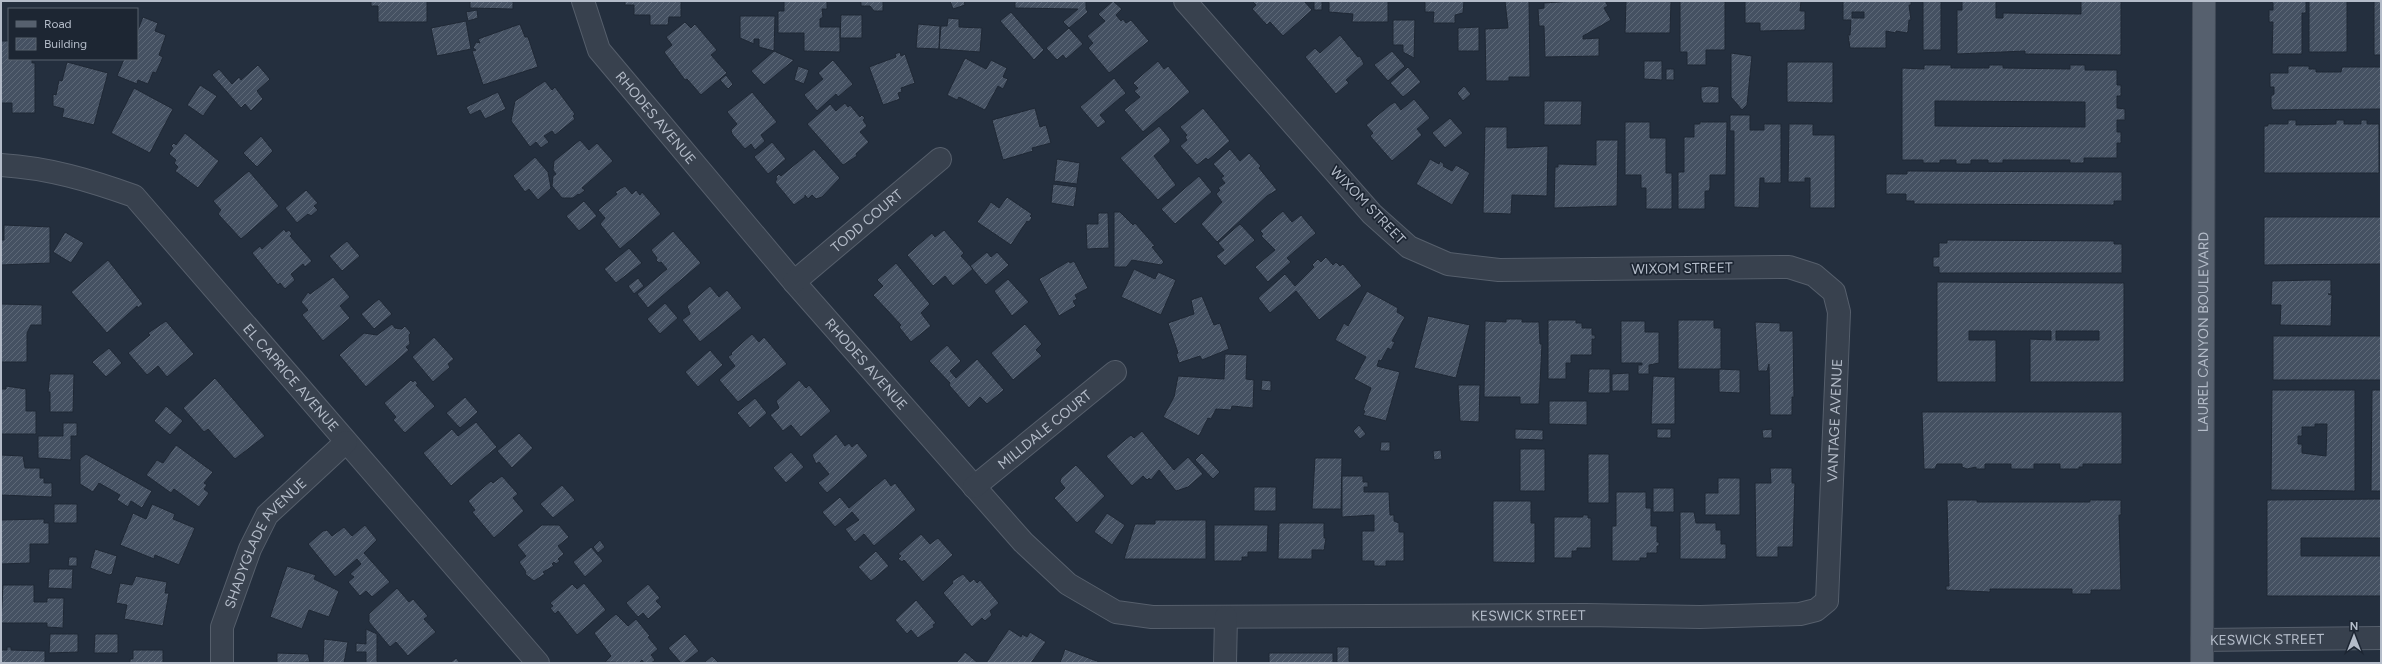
<svg xmlns="http://www.w3.org/2000/svg" width="2382" height="664" font-family="Figtree,sans-serif">
	<defs>
		<pattern id="building-hatch" width="6" height="6" patternUnits="userSpaceOnUse"><rect width="6" height="6" fill="#455162"/><path d="M-1 1l2-2M0 6l6-6M5 7l2-2" fill="none" stroke="#5d6877"/></pattern>
	</defs>
	<rect width="100%" height="100%" fill="#242f3e"/>
	<path fill="url(#building-hatch)" stroke="#1f2835" fill-rule="evenodd" d="M371,1H427V22H378V6H371Z
		M470,1H513V9L470,8Z
		M625,1H681V17H669L668,25H650V15H634V5H625Z
		M784,1H827V9H822L823,17L820,19V27H840V52L804,51V33H778V11H784Z
		M861,1H883V11H874L870,6H861Z
		M950,1H964L965,5L953,9Z
		M1015,1H1086V9L1088,12L1069,28L1063,22L1078,9L1015,8Z
		M1113,1L1122,9L1116,15L1121,21L1123,19L1126,23L1131,20L1149,41L1109,73L1088,48L1093,43L1087,36L1105,21L1098,14Z
		M1252,1H1304L1312,10L1283,36L1270,22L1267,25L1252,9L1256,5Z
		M1314,1H1322V10H1314Z
		M1329,1H1388V22H1352L1353,14L1329,12Z
		M1425,1H1464L1463,13L1455,15V23H1433L1434,12H1425Z
		M1505,1H1529L1530,77H1509V81H1486L1485,29L1508,28Z
		M1574,1H1605L1608,6L1604,8L1611,20L1583,36V39L1599,38V56L1545,57L1544,26H1539L1538,9L1544,8V3Z
		M1626,1H1671L1670,33H1625Z
		M1680,1H1725V50H1706V65H1687V52H1680Z
		M1745,1H1801L1800,11H1805V30L1760,31V23H1745Z
		M1843,1H1911V5H1909L1911,20H1909L1908,31L1907,33L1896,31V33L1886,31V48H1850L1848,35H1850L1851,20H1843ZM1852,12H1864V18H1852Z
		M1923,1H1941V50H1923Z
		M1962,1H2007H1996V18H2003V13L2081,14V1H2121V55L2025,54V51L1957,54V10H1962Z
		M2269,1H2306V13H2302V54H2272L2273,22H2269V10H2273V3Z
		M2309,1H2347V52H2309Z
		M2374,1H2381V55H2374Z
		M477,10L478,18L468,21L466,12Z
		M1011,12L1044,50L1034,60L1000,21Z
		M841,15H862V38H840Z
		M740,16H775L774,51L759,47V39H754V44L740,38Z
		M143,17L158,23L155,31L166,35L159,55L163,57L156,73L153,72L148,84L138,80L137,84L117,76L124,59H137V32Z
		M948,18L959,19V27L982,28L980,52L939,49L941,26H947Z
		M1393,20H1415L1414,58L1403,52V45H1393Z
		M466,21L471,49L437,56L431,28Z
		M685,22L691,28L695,24L717,50L711,55L727,73L701,95L687,79L685,80L664,52L672,45L666,37Z
		M520,24L525,37H528L538,67L483,85L472,51L476,50L473,48L476,42L480,43L478,39Z
		M918,24L940,26L939,49L916,48Z
		M1479,27V51H1458V28Z
		M1069,28L1083,44L1066,59L1063,55L1057,60L1046,48Z
		M1340,35L1358,57L1360,56L1364,64L1346,80L1349,83L1336,94L1305,57L1315,48L1320,53Z
		M1,41H9V59H32V63H35V113H12V103H1Z
		M774,51L794,60L764,85L751,71Z
		M1392,51L1405,66L1388,81L1374,65Z
		M900,52L901,56L905,54L915,83L901,88L902,92L898,93L900,99L883,105L869,67L896,57L895,54Z
		M1731,53L1752,56L1747,105L1742,110L1731,97Z
		M965,58L986,69L991,60L1007,68L1003,77L1008,79L1003,89L998,86L985,110L959,97L957,100L947,95Z
		M833,60L853,84L838,97L836,94L817,111L804,95L823,79L818,73Z
		M1158,61L1164,69L1168,66L1190,92L1143,132L1124,110L1140,97L1134,91L1138,88L1133,83Z
		M1644,61H1662V80L1644,79Z
		M67,62L108,73L94,125L62,117L64,109L53,106V94L56,95L59,80L62,81Z
		M1787,62H1833V103L1787,102Z
		M258,65L270,79L257,91L263,99L251,111L245,104L241,108L212,75L219,69L232,84L239,77L241,80Z
		M1924,65H1951V68H1989V65H2003V68L2070,69V65H2085V70H2117V85H2121V96H2117V108L2125,109V120H2117V132H2121V143H2117V158H2084V163H2070V160H2003V163H1988V160H1971V164H1956V160H1940V163H1923V160H1902V68L1924,69ZM1935,101L2085,102V127L1935,126Z
		M798,66L809,70L804,84L794,80Z
		M2288,66H2309V69H2316V72H2341L2342,67H2381V109L2273,110L2271,107V96L2274,94V87H2270V73H2288Z
		M1408,67L1421,82L1403,97L1390,83Z
		M1666,69H1674V80H1666Z
		M726,75L733,84L728,89L720,80Z
		M1114,78L1126,93L1100,115L1106,122L1098,128L1080,107Z
		M545,81L552,90L555,87L575,114L573,116L575,119L555,135L552,131L544,136L549,142L541,148L536,142L530,147L511,121L515,101Z
		M200,85L217,96L203,116L187,105Z
		M1464,86L1471,94L1463,101L1457,93Z
		M1710,86L1719,87V103H1703L1701,98V87Z
		M134,88L173,109L150,153L111,133Z
		M498,92L506,109L485,119L480,110L470,115L466,107Z
		M752,92L777,122L761,135L765,141L755,150L751,144L745,149L732,134L731,130L737,124L727,112Z
		M1414,99L1430,118L1417,129L1422,135L1392,161L1370,136L1373,133L1366,125L1390,105L1395,102L1401,110Z
		M1544,101H1582L1581,125H1544Z
		M845,103L848,107L850,105L860,117L862,115L865,118L863,120L867,126L860,132L869,142L856,154L857,156L843,165L807,124L830,104L836,111Z
		M1035,108L1040,127L1046,125L1051,143L1032,148L1033,151L1003,160L992,120Z
		M1203,108L1230,141L1208,160L1206,158L1197,165L1180,146L1187,140L1185,137L1187,135L1180,127Z
		M1730,115H1750V130H1764V124H1781V183H1764V178H1760L1759,208L1734,207V131H1730Z
		M1450,118L1463,133L1445,148L1432,133Z
		M2288,120H2296V125L2336,124V120H2344V124H2361V120H2367V124H2379V173H2264V126H2268V124H2288Z
		M1625,122H1650V138H1666V173H1672V209H1646V188H1641V175H1625Z
		M1700,122H1727L1726,175H1710V188L1709,191H1705V209H1678V172H1684V137H1694V124H1700Z
		M1789,124H1813V135H1835V208H1810V178H1805V182H1788Z
		M1159,126L1170,139V142L1154,156L1176,185L1158,200L1120,158Z
		M1485,127H1507V148L1548,146L1547,196L1512,195L1511,214L1483,213Z
		M185,133L219,161L198,188L175,171L178,167L174,163L176,160L169,154L173,148L171,146L174,143L176,145Z
		M261,136L273,151L257,167L243,153Z
		M580,140L589,150L597,143L613,161L582,188L585,190L579,195L578,194L573,198H562L552,186L553,176L556,174L553,170L554,161Z
		M1596,140H1618L1617,206L1554,208L1555,167H1558V164L1596,165Z
		M772,142L786,159L768,174L754,157Z
		M814,149L840,178L822,197L816,199L812,195L808,199L805,195V197L794,205L775,182L777,179L776,177L779,174L781,176Z
		M1230,149L1240,161L1249,153L1261,166L1259,168L1277,190L1267,196L1217,242L1201,224L1222,202L1216,194L1220,190L1218,188L1225,183L1221,178L1224,176L1213,164Z
		M535,157L548,172L551,188L538,200L529,189L525,192L513,176Z
		M1057,159L1080,163L1077,184L1054,181Z
		M1430,159L1439,164L1440,161L1444,164L1443,166L1452,171L1456,165L1470,173L1452,205L1416,184Z
		M249,171L279,206L241,239L218,214L221,210L213,201Z
		M1907,171L2122,172V201H2114V205L1914,204V201H1906V194H1886V174H1907Z
		M1199,176L1212,192L1175,224L1161,209Z
		M1053,184L1077,187L1074,207L1051,203Z
		M625,186L632,194L636,190L640,195L642,192L661,214L620,249L600,224L605,218L598,210L617,194L615,192Z
		M306,190L318,203L314,206L318,210L311,216L308,214L297,223L285,208Z
		M1007,197L1032,214L1030,216L1032,218L1029,222L1027,221L1011,245L977,222L991,202L999,208Z
		M584,201L597,216L579,231L566,216Z
		M1283,211L1292,222L1301,215L1316,233L1287,258L1291,262L1268,282L1255,267L1275,250L1261,236L1263,234L1260,231Z
		M1114,212H1120L1133,225L1135,223L1155,246L1152,247L1164,262L1161,265L1132,260L1126,267H1114Z
		M1098,213H1108L1109,248L1087,249L1086,224H1098Z
		M2264,217H2381V264L2264,265Z
		M1240,224L1255,240L1225,266L1216,256L1224,250L1218,243Z
		M4,225L50,227V263L1,265V240H4Z
		M284,229L286,232L289,230L292,234L290,236L312,261L305,267L303,264L291,274L295,280L285,289L280,283L278,285L252,253L260,246L262,249Z
		M944,230L964,253L961,256L973,269L953,286L945,276L933,286L907,255L932,233L935,237Z
		M673,231L701,263L648,308L637,294L667,269L661,262L659,263L656,260L657,258L651,250Z
		M65,232L84,243L71,263L53,252Z
		M1947,240L2114,241V244H2122V273H1939V267H1933V257H1939V243H1947Z
		M347,241L360,256L342,271L329,256Z
		M629,248L642,263L616,283L604,269Z
		M987,252L991,257L997,252L1009,265L986,285L970,266Z
		M1326,257L1333,265L1336,262L1340,266L1343,264L1362,286L1319,320L1296,291L1270,313L1258,298L1285,274L1295,286L1314,267L1312,265L1318,259L1321,262Z
		M108,260L143,304L138,308L137,306L107,333L71,292Z
		M1069,261L1070,263L1074,261L1088,288L1075,295L1077,299L1073,301L1076,306L1059,316L1039,279Z
		M896,263L930,304L921,313L931,326L911,342L899,327L901,325L873,295L883,286L877,280Z
		M1134,269L1155,279L1158,272L1176,280L1161,315L1121,297Z
		M333,277L350,297L340,306L350,318L323,341L302,315L308,310L301,302L308,292L310,294Z
		M638,278L644,286L634,294L628,286Z
		M1008,279L1029,302L1012,316L994,291Z
		M2312,280H2331V294H2328L2332,295L2331,326L2280,325L2281,305H2271L2272,281Z
		M1937,282L2124,283V382H2030V339L2051,340V331H1969V340H1996V382H1937ZM2056,331H2099V340H2056Z
		M710,286L719,297L727,290L742,308L700,342L682,320L690,314L687,306Z
		M1367,291L1398,308L1397,312L1405,317L1392,341L1395,342L1391,350L1388,348L1381,361L1379,360L1377,366L1400,372L1386,421L1363,415L1365,411L1363,410L1371,388L1354,379L1366,357L1335,340L1344,323L1348,326Z
		M1202,296L1214,325L1220,323L1229,349L1202,360L1200,356L1179,363L1176,354L1178,353L1168,323L1194,314L1191,300Z
		M379,299L392,314L374,329L361,314Z
		M665,303L678,318L660,334L647,319Z
		M1,304L42,305V325H31L27,333V362H1Z
		M1428,316L1470,325L1456,378L1414,368Z
		M1506,319H1522V322H1539L1540,344H1542L1539,404H1520V397H1484L1485,321L1506,322Z
		M1548,320H1576V323H1582V328H1592V335H1595V339H1592V355H1571V363H1566V379H1548Z
		M1678,320H1714V328H1721V369H1678Z
		M166,321L194,354L167,377L158,366L147,375L128,353L150,335L148,333Z
		M1621,321H1645V332H1659V363L1649,365V374H1638V365H1642V363H1621Z
		M1755,322L1780,323V331H1793L1794,397H1792V415H1770L1769,364L1767,371H1758Z
		M392,324L395,328L402,329L405,326L411,333L409,335L410,344L406,347L409,350L366,387L339,355L364,333L377,335Z
		M1025,324L1042,344L1036,350L1042,356L1013,380L991,353Z
		M752,334L759,342L764,337L787,364L738,402L719,380L735,366L728,357L732,354L731,353Z
		M2273,336H2381V380H2273Z
		M434,337L454,359L448,364L450,367L433,382L412,357Z
		M947,345L961,361L950,371L956,378L977,359L1004,390L987,404L980,397L969,408L949,385L950,383L929,361Z
		M109,348L122,363L106,377L92,362Z
		M710,350L723,365L698,387L685,372Z
		M1225,354L1247,355L1246,379L1254,380L1253,408L1232,406L1231,410L1216,409L1211,419L1208,418L1199,436L1163,417L1174,397L1178,376L1224,379Z
		M1589,369H1610V393H1588Z
		M1719,369L1740,370V393L1719,392Z
		M1629,373V391H1612V374Z
		M50,374H74L73,412H50V392H48Z
		M1653,376L1675,377V424H1651Z
		M215,378L265,436L235,459L208,429L204,432L183,408Z
		M411,380L413,382L415,380L418,384L416,385L435,406L405,433L393,420L396,417L384,403Z
		M799,380L806,388L809,385L831,411L801,437L791,425L783,431L770,415L779,408L776,401Z
		M1262,380L1271,381V391L1261,390Z
		M1458,385H1480L1479,422L1460,421Z
		M6,386L26,389V411H36V434H1V389H6Z
		M2272,390H2355V491L2271,490ZM2315,424H2327L2326,456L2302,453V444H2298V436H2302V427H2315Z
		M2372,390H2381V491H2371Z
		M465,397L478,412L460,428L446,413Z
		M755,398L767,413L750,428L737,413Z
		M1549,401H1587V425L1549,424Z
		M166,406L183,421L170,435L154,421Z
		M1922,412H2122V464H2083V467H2079V469H2060V464H2034V469H2011V464H1985V469H1976V467L1967,469L1962,467V464H1937L1935,469H1924Z
		M476,422L497,447L451,486L423,453L452,429L458,436Z
		M63,423H77V436H71V460L38,458V436H63Z
		M1359,425L1366,434L1360,439L1353,431Z
		M1515,429L1543,430V440L1515,439Z
		M1657,429H1671V438H1657Z
		M1772,429V438H1763L1762,430Z
		M1142,431L1174,470L1188,457L1203,474L1188,487L1176,491L1159,470L1151,480L1149,478L1147,480L1143,476L1132,486L1106,456L1131,435L1134,438Z
		M519,433L533,448L512,468L497,451Z
		M836,434L845,446L849,443L852,447L857,443L868,456L827,493L818,483L829,474L819,462L816,464L812,455Z
		M1381,442H1390V451H1380Z
		M176,445L213,472L204,483L207,485L204,489L209,493L199,507L174,489L171,493L146,475L157,460L163,463Z
		M1520,449H1545V491H1520Z
		M1441,450L1442,459L1434,460L1433,451Z
		M791,452L804,467L786,483L773,468Z
		M1202,453L1220,472L1213,479L1195,460Z
		M86,454L152,491L142,508L131,501L128,507L117,500L120,495L99,483L93,492L80,484V459Z
		M1588,454H1609V503H1588Z
		M1,455L23,456L25,468H40V478H44V483H52V497L1,495Z
		M1315,458H1342L1341,509H1312Z
		M1076,465L1105,496L1077,523L1054,498L1065,488L1060,482L1061,478Z
		M1770,468H1792V483H1795L1793,547H1778V557H1756L1755,483H1771Z
		M502,476L518,494L513,498L524,511L494,538L472,512L475,510L468,501L491,481L493,483Z
		M1342,476H1363V482H1368V487H1364V492H1389L1390,515H1394V521L1399,523V532H1404V561H1386V566H1374V561H1362V531H1374V515L1342,517Z
		M885,478L891,486L895,483L916,510L874,546L864,534L855,542L845,529L859,520L852,512L835,527L822,512L840,497L849,508Z
		M1718,478H1740V515H1705V493H1718Z
		M562,485L575,500L553,518L540,504Z
		M1254,487H1276V511H1254Z
		M1653,488H1674V512H1653Z
		M1616,492H1646V508H1651V526H1657V542H1659V546H1657V553H1647V558H1640V561H1612V526H1616Z
		M2381,499V538H2301V556H2381V596H2267V500Z
		M1947,500H1977V502H2090V500H2121V515H2119L2121,590H2091V594H2072V589H1990V592L1946,590V586H1949Z
		M1493,501H1531V523H1535V563L1493,562Z
		M54,504H77V523H54Z
		M152,504L175,514L173,519L195,528L179,565L155,555L154,559L120,545L133,513L146,519Z
		M1680,512H1694L1696,523H1716V530H1721V544H1726V559H1680Z
		M1107,513L1125,525L1112,545L1094,532Z
		M1583,515H1588V518H1591V548H1577V551H1572V558H1554V517H1583Z
		M44,519V523H49V544H30V563L1,564V520Z
		M1155,520H1206V559H1124L1135,524H1155Z
		M1279,523H1324V538H1326L1324,550H1312V559H1278Z
		M365,525L377,540L364,553L390,582L372,597L366,591L360,596L348,582L354,577L350,574L361,564L357,559L335,577L308,544L323,531L327,530L332,536L344,527L352,536Z
		M542,525H559L569,537L558,546L564,554L558,559L560,561L556,564L554,562L552,564L554,566L543,572L545,574L534,581L525,574L526,572L519,562L526,556L517,545Z
		M1214,525H1268L1267,552H1248V557H1242V561H1214Z
		M921,534L930,544L938,538L953,555L923,582L904,560L902,562L898,559L901,556L898,554Z
		M600,540L605,547L598,553L593,547Z
		M591,547L603,561L585,577L573,562Z
		M95,549L117,556L112,574L109,575L90,568Z
		M876,551L889,566L871,581L858,567Z
		M69,557H77V566H68Z
		M287,566L316,575L314,579L339,591L329,617L309,610L302,629L270,617Z
		M49,569H73L72,589L48,588Z
		M963,574L970,582L974,579L977,583L980,580L999,603L990,611L992,615L985,621L982,618L972,627L943,593L953,583L952,581Z
		M136,576L167,582L165,593H169L163,626L124,619L127,605L116,603L120,583L132,585Z
		M584,583L606,610L577,635L558,611L555,614L550,608L553,606L550,603L572,584L577,589Z
		M648,584L660,598L656,601L662,607L648,619L643,613L638,617L626,603Z
		M3,585H34V602H47V598H64L63,628L47,627V623H1Z
		M397,588L409,602L413,599L428,616L424,619L436,632L408,656L396,642L390,647L369,622V614Z
		M916,600L936,623L933,625L934,627L918,638L911,630L907,634L895,620Z
		M616,614L628,626L636,619L650,636L648,637L658,649L651,655L655,660L651,663H644L642,660L639,663L605,662L611,656L594,633Z
		M366,629L377,634V663H366V652H356V643L366,644Z
		M1009,629L1021,637L1022,634L1027,637L1030,632L1046,642L1031,663H986Z
		M50,634H78V652L49,653Z
		M95,634H118V653H94Z
		M685,634L699,651L684,663H681L668,648Z
		M324,639L348,642L344,663H323Z
		M7,647H11V650L45,651V663H1V650H7Z
		M1337,647H1349V663H1337Z
		M1065,649L1102,663H1060Z
		M133,650H163V663H130V659H133Z
		M965,652L978,663H956Z
		M277,653L308,654L310,662L277,663Z
		M1269,653H1333V663H1269Z
		M712,656L719,663H704Z
		M456,658L460,663H450Z"/>
	<g fill="none" stroke-linecap="round" stroke-linejoin="round">
		<defs>
			<g id="street">
				<path id="s1" d="M583,1L599,50L794,282L1023,542L1068,584L1116,612L1152,617L1586,615L1700,617L1800,614L1816,610L1827,601L1839,312L1834,292L1814,275L1789,267L1499,270L1448,264L1409,247L1372,214L1185,1"/>
				<path id="s2" d="M1,165C49,168 89,180 134,196L538,663"/>
				<path id="s3" d="M794,282L940,159"/>
				<path id="s4" d="M974,487L1115,372"/>
				<path id="s5" d="M2202,640L2381,638"/>
				<path id="s6" d="M222,663V627L250,549L267,515L346,442"/>
				<path d="M1225,663L1226,617"/>
			</g>
			<g id="primary">
				<path id="s7" d="M2202,663L2204,1"/>
			</g>
		</defs>
		<use href="#street" stroke="#565f6c" stroke-width="24"/>
		<use href="#primary" stroke="#414a57" stroke-width="24"/>
		<use href="#street" stroke="#38414e" stroke-width="22"/>
		<use href="#primary" stroke="#56606e" stroke-width="22"/>
	</g>
	<g text-anchor="middle" stroke-width="3.5" stroke-linejoin="round" paint-order="stroke">
		<g font-size="14" fill="#b4bcc9" stroke="#1d2633">
			<text dy="5" stroke="none"><textPath href="#s1" startOffset="140">RHODES AVENUE</textPath></text>
			<text transform="translate(1368 205) rotate(46)" y="5">WIXOM STREET</text>
			<text dy="5" stroke="none"><textPath href="#s3" startOffset="95">TODD COURT</textPath></text>
			<text transform="translate(1682 268) rotate(-1)" y="5">WIXOM STREET</text>
			<text dy="5" stroke="none"><textPath href="#s7" startOffset="331">LAUREL CANYON BOULEVARD</textPath></text>
			<text dy="5" stroke="none"><textPath href="#s1" startOffset="464">RHODES AVENUE</textPath></text>
			<text dy="5" stroke="none"><textPath href="#s2" startOffset="377">EL CAPRICE AVENUE</textPath></text>
			<text dy="5" stroke="none"><textPath href="#s1" startOffset="1714">VANTAGE AVENUE</textPath></text>
			<text dy="5" stroke="none"><textPath href="#s4" startOffset="91">MILLDALE COURT</textPath></text>
			<text dy="5" stroke="none"><textPath href="#s6" startOffset="132">SHADYGLADE AVENUE</textPath></text>
			<text dy="5" stroke="none"><textPath href="#s1" startOffset="1231">KESWICK STREET</textPath></text>
			<text dy="5" stroke="none"><textPath href="#s5" startOffset="65">KESWICK STREET</textPath></text>
		</g>
	</g>
	<rect width="2382" height="664" fill="none" stroke="#b4bcc9" stroke-width="4"/>
	<rect x="8" y="8" width="130" height="52" fill="#1d2633" stroke="#59626f"/>
	<rect x="16" y="21" width="20" height="6" fill="#56606e" stroke="#59626f"/>
	<text x="44" y="28" font-size="12" fill="#b4bcc9">Road</text>
	<rect x="16" y="38" width="20" height="12" fill="url(#building-hatch)" stroke="#59626f"/>
	<text x="44" y="48" font-size="12" fill="#b4bcc9">Building</text>
	<g transform="translate(2354 636)" stroke="#1d2633" stroke-width="3" paint-order="stroke">
	<path d="M0-3L7 15L0 10L-7 15Z" fill="#b4bcc9"/>
	<text y="-6" font-size="11" font-weight="bold" text-anchor="middle" fill="#b4bcc9">N</text>
	</g>
</svg>
